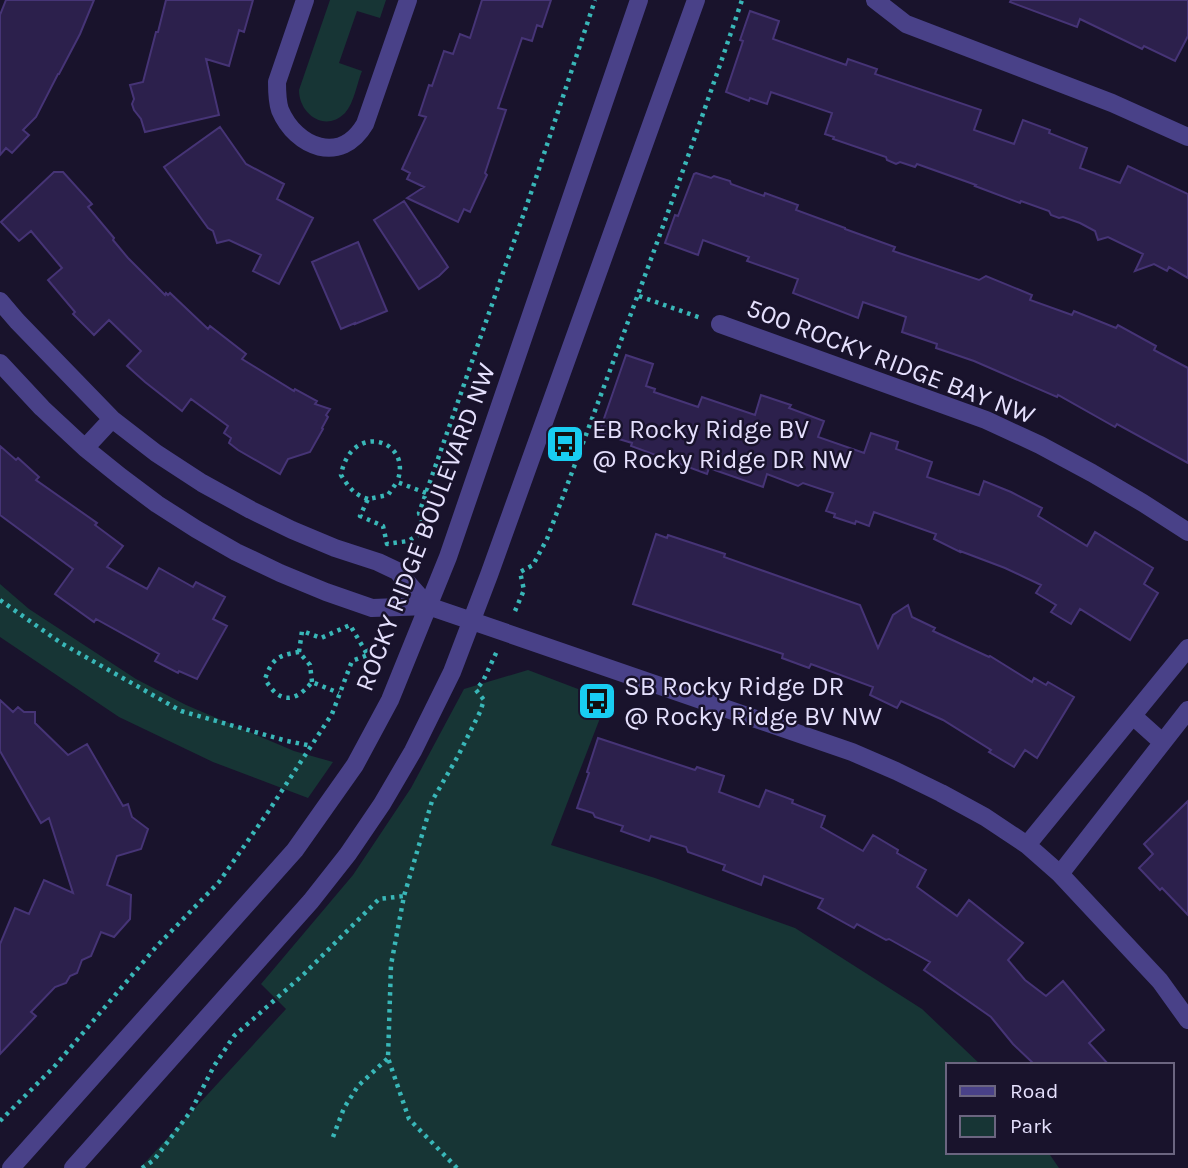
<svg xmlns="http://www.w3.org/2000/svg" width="1188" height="1168" font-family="Karla,sans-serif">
	<rect width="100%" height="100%" fill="#19132c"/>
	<path fill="#173535" d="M330,0H386L380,18L357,11L339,63L362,71C357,83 354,103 345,113C325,133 299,114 299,90Z
		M0,584L29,609L136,679L186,705L294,751L333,762L308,798L213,762L119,717L0,637Z
		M528,670L607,700L551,845L655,878L795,928L922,1009L981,1065H948V1152H1048L1059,1168H140L286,1009L261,984L353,875L411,788L464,689Z"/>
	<path fill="#2c204c" stroke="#463476" stroke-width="2" d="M6,0H94L80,34L59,74H58L36,117L23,130L29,135L12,153L6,148L0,155V15Z
		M166,0H253L244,32L239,30L229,66L206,59L219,115L145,132L141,119L134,110L132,104L134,99L130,85L143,82L156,32H158Z
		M482,0H551L542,27L537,25L532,41L522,38L498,108L506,110L485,173L487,175L470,212L464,209L458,222L407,198L424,187L407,179L410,173L402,169L426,117L419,115L429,85L432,86L444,51L453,54L460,34L470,38Z
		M1011,0H1188V36L1175,61L1144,46L1142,49L1080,19L1077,27L1010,2Z
		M750,11L779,21L773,39L846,65L848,59L877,69L875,74L981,110L974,130L1014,144L1023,120L1050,130L1049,133L1087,148L1080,168L1120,183L1128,166L1188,194V278L1169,267L1167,271L1154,264L1135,271L1143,254L1108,237L1098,240L1095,231L1080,223L1063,217L1059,218L1051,215L1049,211L1021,201L1020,203L975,186L976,185L917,164L915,167L900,162L896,164L887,160L886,157L833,139L834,137L825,134L832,113L771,92L767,104L750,98L749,101L726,92L743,41L740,40Z
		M220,127L246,164L284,184L277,199L313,218L279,284L253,271L261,255L229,240L217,243L213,231L208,228L164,167Z
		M54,172H63L92,204L88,207L114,238L113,240L128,258L165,295L166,293L168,295L170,293L208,329L210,326L246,354L242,359L294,391L295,389L317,401L315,404L330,409L326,415L328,417L322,428L323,429L310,452L288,459L280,474L238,450L229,443L231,438L224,433L228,426L191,399L182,411L145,382L127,366L141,351L109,320L94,335L73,314L75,312L48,280L62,268L31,231L19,241L1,222Z
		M696,173L711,178L714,176L730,181L731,184L764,196L765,193L798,205L796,210L845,228V229L895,247L893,251L979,280L986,276L1032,295L1030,300L1072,315L1074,311L1116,328L1118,325L1156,346L1154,350L1188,368V463L1117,424L1115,427L1058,395L1057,397L974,361L936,348L937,344L902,332L906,317L863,302L858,318L793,293L798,279L747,261L749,257L703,240L698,255L665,243L675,215L678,216L694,174Z
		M404,201L448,267L439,276L419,289L374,220Z
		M358,242L387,311L355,324V323L341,329L312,262Z
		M626,355L653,364L646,386L655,389L654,392L698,407L702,397L755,415L761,395L791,405L789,408L824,421L818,437L864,453L871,433L898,442L896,449L932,462L927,477L979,495L984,481L1011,492L1042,508L1038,516L1087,546L1095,532L1153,568L1144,584L1158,593L1130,640L1080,609L1071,624L1051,612L1056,605L1036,593L1041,585L1005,568L960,551V552L934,539L936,534L874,512L869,526L856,521L855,524L834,517L835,514L826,511L833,493L803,483L798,486L767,474L763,487L709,468L707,474L631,446L632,443L599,433Z
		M0,446L16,460L18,458L39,477L36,480L97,523L95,525L123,546L107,567L147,589L159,568L193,587L196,582L225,597L213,619L227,626L197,679L179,671L178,673L155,661L159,654L96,619L94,622L55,594L73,569L0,515Z
		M656,534L667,538L668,535L725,554L724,557L860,605L878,648L893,615L908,605L912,617L935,628L933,631L989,657L990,656L1032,682L1034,678L1046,685L1048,682L1074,697L1037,758L1025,750L1014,767L989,752L991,750L943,720L901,701L897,708L870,695L873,687L811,664L809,668L782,658L783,654L633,604Z
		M0,700L13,712L18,707L24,712H35V723L68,755L87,744L123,806L128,804L132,817L148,829L141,849L117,856L107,885L131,895L130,919L114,937L101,932L91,956L82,960L77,973L70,976L66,983L55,987L31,1012L36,1016L0,1054V944L15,908L29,914L44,880L73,893L49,818L41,823L0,751Z
		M598,738L695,770L697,767L724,776L719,792L759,807L766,790L793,800L792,803L825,816L821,827L863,851L873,835L898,850L897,853L926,870L917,887L957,916L969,900L1023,943L1008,960L1025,980L1046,996L1063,981L1104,1030L1089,1043L1109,1065H1035L1013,1044L991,1017L924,970L930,962L889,939L886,940L857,924L854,928L818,908L823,899L764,876L761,885L723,870L725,865L688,852L686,847L651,836L649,841L621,831L623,826L595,817L593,813L577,808L589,773L587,772Z
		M1188,801V915L1162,888L1160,890L1139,868L1153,854L1144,844Z"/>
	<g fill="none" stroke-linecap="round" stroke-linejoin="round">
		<path stroke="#39b7b8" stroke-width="4.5" stroke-dasharray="3.5 5" stroke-linecap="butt" d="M639,296L701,318
			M426,493L397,482L388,495L368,499L360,516L383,526L387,544L408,541L425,531L419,513L532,190L595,0
			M368,499C354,495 348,486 341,475C351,420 414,440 397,482
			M0,600L61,643L181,711L287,741L312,746
			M515,611L524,590L520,572L533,565L547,539C614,360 681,182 742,0
			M299,652L302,631L321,638L350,625L367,654
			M312,682L310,665L299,652C278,655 272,659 265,679C279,704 295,703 312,682L339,693
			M0,1121L54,1067L156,947L219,882L268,812L332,714L352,661L368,655L370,647
			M333,1137L344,1108L358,1086L388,1058
			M142,1168L154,1160L191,1111L214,1066L234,1036L304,974L379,899L404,896
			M457,1168L409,1119L388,1058L391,965L404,896L432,801L458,756L480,712L484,700L476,690L483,681L497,651"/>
		<path stroke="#494188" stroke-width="18" d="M305,0L277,82C277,92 277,101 280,110C296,148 341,165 365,124L408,0
			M875,0L906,24L1112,103L1188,137
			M0,301L17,321L112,419L156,453L202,483L251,510L292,530L335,548L378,562L397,571L428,606
			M720,324L986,420L1040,445L1092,473L1143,503L1188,532
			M0,363L42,408L85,448L121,477L157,504L196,529L236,552L280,573L326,592L372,608L428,606L472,621L852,752L896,771L941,793L985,817L1027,845L1060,874L1160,981L1188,1020
			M85,448L112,419
			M1133,716L1162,742
			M1027,845L1188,648
			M1060,874L1188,710
			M11,1168L295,850L355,765L390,700L448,557L639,0
			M73,1168L311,901L348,854L382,804L413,751L452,672L489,575L696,0"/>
	</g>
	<defs>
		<symbol id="bus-square" viewBox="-11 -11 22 22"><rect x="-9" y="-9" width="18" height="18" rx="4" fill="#18cdf1" stroke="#19132c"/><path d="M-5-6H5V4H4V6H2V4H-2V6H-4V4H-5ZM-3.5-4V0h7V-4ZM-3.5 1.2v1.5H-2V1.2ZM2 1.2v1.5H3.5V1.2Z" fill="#111"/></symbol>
	</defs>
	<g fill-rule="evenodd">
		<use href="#bus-square" x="543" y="422" width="44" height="44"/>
		<use href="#bus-square" x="575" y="679" width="44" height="44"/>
	</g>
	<g text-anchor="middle" stroke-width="5" stroke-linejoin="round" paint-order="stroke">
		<g font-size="26" fill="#e5e0fd" stroke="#19132c">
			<text transform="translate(891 361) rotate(21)" y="9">500 ROCKY RIDGE BAY NW</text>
			<text transform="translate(425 527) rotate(-69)" y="9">ROCKY RIDGE BOULEVARD NW</text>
		</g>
		<g font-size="26" fill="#e5e0fd" stroke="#19132c" text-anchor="start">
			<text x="592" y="438">EB Rocky Ridge BV<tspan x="592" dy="30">@ Rocky Ridge DR NW</tspan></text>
			<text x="624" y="695">SB Rocky Ridge DR<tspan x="624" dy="30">@ Rocky Ridge BV NW</tspan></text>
		</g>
	</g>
	<rect x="946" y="1063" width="228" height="91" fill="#19132c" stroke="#6b6580" stroke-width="2"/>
	<rect x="960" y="1086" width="35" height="10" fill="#494188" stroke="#6b6580" stroke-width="2"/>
	<text x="1010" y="1098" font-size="21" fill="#e5e0fd">Road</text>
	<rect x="960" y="1116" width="35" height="21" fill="#173535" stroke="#6b6580" stroke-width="2"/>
	<text x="1010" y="1133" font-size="21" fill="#e5e0fd">Park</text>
</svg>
